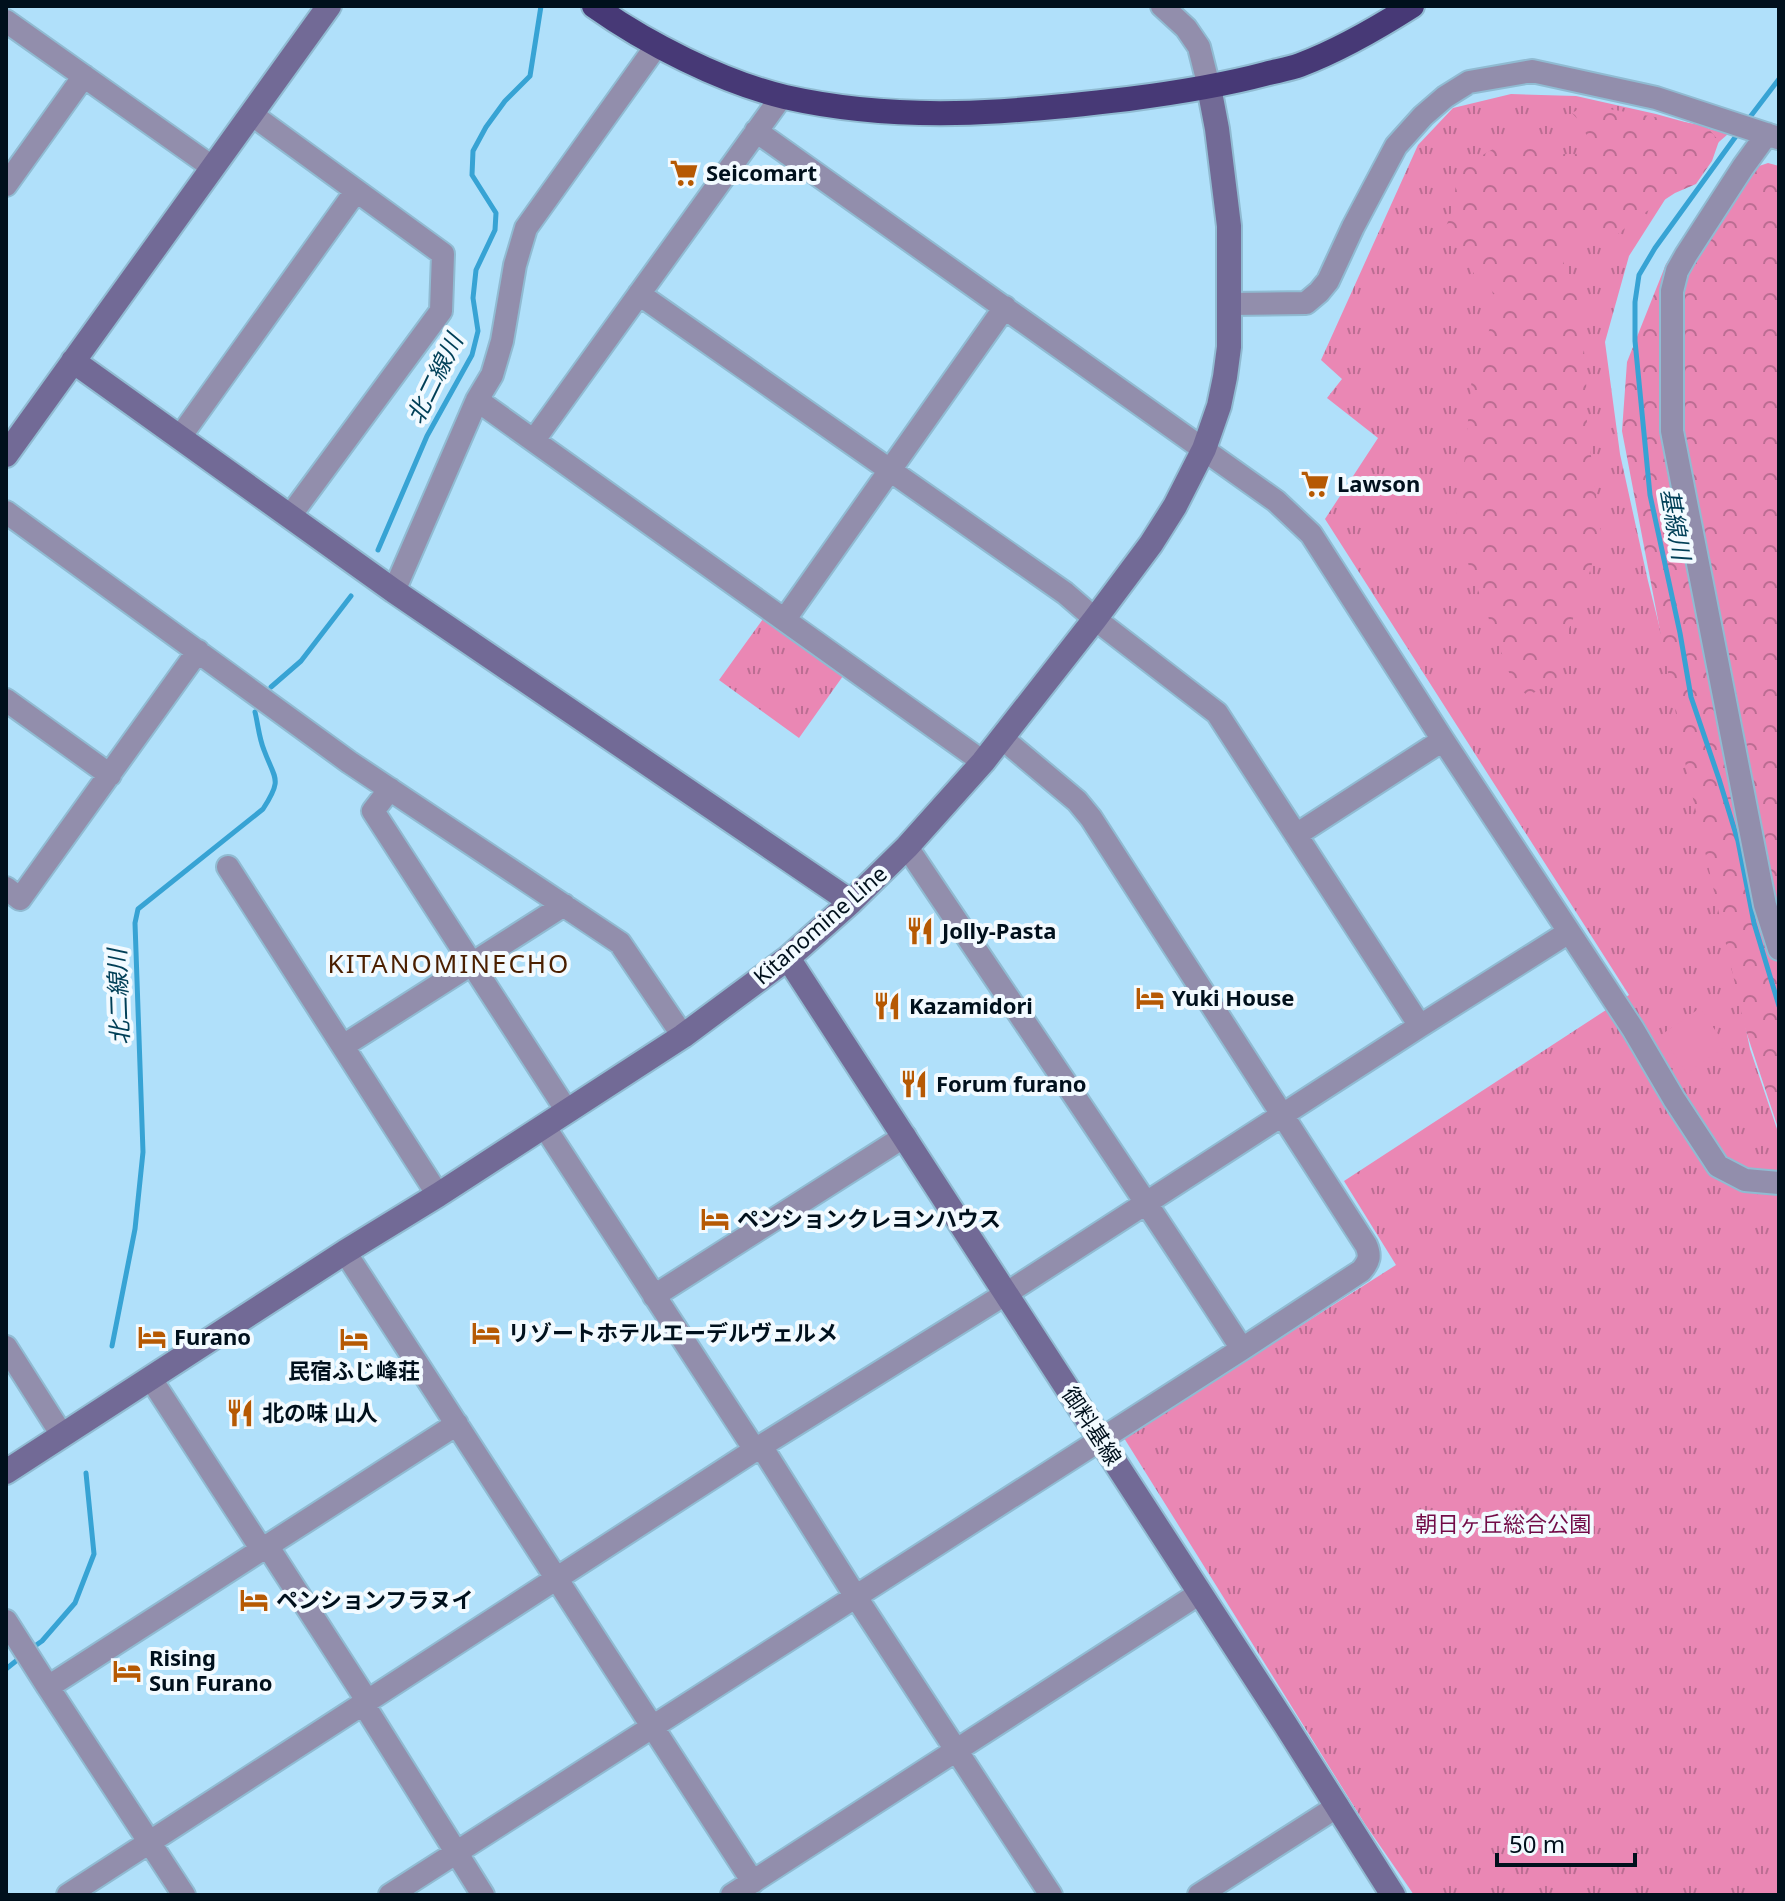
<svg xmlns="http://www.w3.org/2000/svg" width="1785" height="1901" font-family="'Noto Sans','Noto Sans JP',sans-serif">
	<defs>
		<pattern id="grass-tufts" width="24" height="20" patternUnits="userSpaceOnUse" patternTransform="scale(2)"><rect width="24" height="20" fill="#ea87b4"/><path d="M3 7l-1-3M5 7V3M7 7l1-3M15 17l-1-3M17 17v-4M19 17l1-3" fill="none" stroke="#bb6d92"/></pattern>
		<pattern id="forest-crowns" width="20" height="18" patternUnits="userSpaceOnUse" patternTransform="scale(2)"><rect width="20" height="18" fill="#ea87b4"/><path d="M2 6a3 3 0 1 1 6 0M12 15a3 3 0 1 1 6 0" fill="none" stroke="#bb6d92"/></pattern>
	</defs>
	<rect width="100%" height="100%" fill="#b0e0fa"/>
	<path fill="url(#grass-tufts)" d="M1511,94L1576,96L1656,114L1728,134L1680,176L1629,256L1605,342L1620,454L1648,581L1682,717L1750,1049L1779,1135V1895H1414L1365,1824L1124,1438L1396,1265L1344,1181L1629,995L1325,519L1378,438L1327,398L1342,379L1321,360L1418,145L1453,108Z
		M763,619L843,676L799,738L719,680Z"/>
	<path fill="url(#forest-crowns)" d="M1586,105L1706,126L1719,141L1712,161L1696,184L1675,193L1638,217L1617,235L1598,239L1577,236L1562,259L1580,302L1586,375L1587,425L1601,533L1585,588L1567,634L1556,680L1528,696L1513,683L1466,558L1455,504L1463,476L1472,376L1494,317L1498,297L1474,274L1458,240L1446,227L1454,204L1457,170L1493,149L1522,144L1548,154H1576L1590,144L1582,124L1572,113Z
		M1768,163L1779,166V1131L1745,1028L1687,772L1622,431L1627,362L1666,264L1699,215L1750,169Z"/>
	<path fill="#ea87b4" d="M1700,1008L1726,1046L1687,1073L1661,1035Z"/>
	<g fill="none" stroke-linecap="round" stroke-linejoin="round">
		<path stroke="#37a3d4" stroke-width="5" d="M1747,121L1779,79
			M1739,132L1655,248L1639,275L1635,302V341L1650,495L1680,633L1691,697L1719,779L1738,841L1754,923L1779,1006
			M378,550L427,436L472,355L478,331L473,298L476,270L495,230L496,213L472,175L473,151L486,127L505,101L530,76L541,6
			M271,687L301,661L351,596
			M112,1346L135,1229L143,1152L135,923L138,909L263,809C283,778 275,780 264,750C259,738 258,724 255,712
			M32,1648L42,1641L75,1603L94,1554L86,1473
			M6,1669L21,1657"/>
		<defs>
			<path id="street" d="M1162,6L1186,28L1199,47L1209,87
				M6,21L212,167
				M251,114L443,254L441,311L290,516
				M756,131L1276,501L1311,534L1443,740L1633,1029L1674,1099L1718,1166L1745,1180L1779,1183
				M1767,134L1743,167L1686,255L1677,271L1672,291V431L1765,905L1779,949
				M6,185L84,76
				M639,294L1065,593L1095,619L1217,713L1420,1026
				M1230,304L1306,303L1319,292L1328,281L1353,227L1396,146L1423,116L1445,97L1469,82L1532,71L1656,98L1778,138
				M477,400L983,762
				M180,437L356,191
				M534,440L782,96
				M6,512L349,762L620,943L683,1036
				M394,591L477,400L492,375L502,341L515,265L526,228L657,45
				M785,619L1005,307
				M6,700L110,775
				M390,789L373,811L567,1111
				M1296,835L1443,740
				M907,847C1019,1015 1133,1180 1242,1349
				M228,867L438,1195
				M6,888L20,899L198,651
				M343,1046L564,905
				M544,1126L755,1450
				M345,1252L753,1882
				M654,1296L905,1136
				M6,1347L62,1435
				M151,1379L262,1550
				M761,1446L856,1597L1051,1895
				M268,1547L368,1702
				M6,1621L48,1687
				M364,1705L483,1895
				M68,1895L761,1446L1007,1293L1420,1026L1569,932
				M184,1895L48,1687L457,1424
				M390,1895L1242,1349L1361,1271C1369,1262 1371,1256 1366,1245L1091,818L1077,801L1002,738
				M732,1895L1200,1593
				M1199,1895L1338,1806"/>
			<path id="secondary" d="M73,361L394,591L851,902
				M6,455L329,6
				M788,958L1285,1724L1393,1895
				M6,1472L345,1252L438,1195L683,1036L788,958L851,902L907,847L983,762L1095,619L1151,544L1175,506L1204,449L1219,406L1225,377L1229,347V226L1217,129L1209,87"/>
			<path id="highway" d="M594,6C646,43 722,82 785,97C900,123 1011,113 1128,99C1174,93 1220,86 1265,74C1276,71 1289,69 1300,65C1340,50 1376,29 1412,6"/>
		</defs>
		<use href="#street" stroke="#90bbd2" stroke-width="26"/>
		<use href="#secondary" stroke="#90bbd2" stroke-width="28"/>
		<use href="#highway" stroke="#90bbd2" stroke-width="28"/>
		<use href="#street" stroke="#928eac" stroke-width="22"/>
		<use href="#secondary" stroke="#726a96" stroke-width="24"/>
		<use href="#highway" stroke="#473976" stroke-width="24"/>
	</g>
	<defs>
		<symbol id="supermarket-bare" viewBox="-9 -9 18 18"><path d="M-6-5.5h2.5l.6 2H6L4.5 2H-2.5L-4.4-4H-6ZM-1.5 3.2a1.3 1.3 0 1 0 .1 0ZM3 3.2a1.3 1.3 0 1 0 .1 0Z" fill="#b65903" stroke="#f2faff" stroke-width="2.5" paint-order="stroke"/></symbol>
		<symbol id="restaurant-bare" viewBox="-9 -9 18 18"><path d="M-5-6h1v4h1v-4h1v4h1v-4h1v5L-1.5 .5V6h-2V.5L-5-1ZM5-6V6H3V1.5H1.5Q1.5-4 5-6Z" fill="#b65903" stroke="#f2faff" stroke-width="2.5" paint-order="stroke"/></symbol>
		<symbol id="hotel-bare" viewBox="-9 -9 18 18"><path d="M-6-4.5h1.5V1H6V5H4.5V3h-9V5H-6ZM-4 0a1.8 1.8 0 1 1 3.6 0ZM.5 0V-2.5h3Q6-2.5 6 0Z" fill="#b65903" stroke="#f2faff" stroke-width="2.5" paint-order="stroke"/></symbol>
	</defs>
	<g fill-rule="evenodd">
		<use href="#supermarket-bare" x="664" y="153" width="40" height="40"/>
		<use href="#supermarket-bare" x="1295" y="464" width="40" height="40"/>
		<use href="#restaurant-bare" x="900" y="911" width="40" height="40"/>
		<use href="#hotel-bare" x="1130" y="978" width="40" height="40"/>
		<use href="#restaurant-bare" x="867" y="986" width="40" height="40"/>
		<use href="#restaurant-bare" x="894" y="1064" width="40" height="40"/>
		<use href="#hotel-bare" x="695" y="1199" width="40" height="40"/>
		<use href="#hotel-bare" x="466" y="1313" width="40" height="40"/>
		<use href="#hotel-bare" x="132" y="1317" width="40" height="40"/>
		<use href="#hotel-bare" x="334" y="1319" width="40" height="40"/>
		<use href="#restaurant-bare" x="220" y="1393" width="40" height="40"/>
		<use href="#hotel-bare" x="234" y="1580" width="40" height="40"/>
		<use href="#hotel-bare" x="107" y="1651" width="40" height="40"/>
	</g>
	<g text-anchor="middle" stroke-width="8" stroke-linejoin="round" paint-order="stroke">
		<g font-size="22" font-weight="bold" fill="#00101c" stroke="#f2faff" text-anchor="start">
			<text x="706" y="181">Seicomart</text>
			<text x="1337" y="492">Lawson</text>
			<text x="942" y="939">Jolly-Pasta</text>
			<text x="1172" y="1006">Yuki House</text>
			<text x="909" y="1014">Kazamidori</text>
			<text x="936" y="1092">Forum furano</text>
			<text x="737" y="1227">ペンションクレヨンハウス</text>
			<text x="508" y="1341">リゾートホテルエーデルヴェルメ</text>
			<text x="174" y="1345">Furano</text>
			<text x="354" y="1379" text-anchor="middle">民宿ふじ峰荘</text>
			<text x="262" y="1421">北の味 山人</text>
			<text x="276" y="1608">ペンションフラヌイ</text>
			<text x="149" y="1666">Rising<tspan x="149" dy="25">Sun Furano</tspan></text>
		</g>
		<g font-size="22" fill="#00101c" stroke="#f2faff">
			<text transform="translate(820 925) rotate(-41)" y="8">Kitanomine Line</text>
			<text transform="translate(1092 1426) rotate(57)" y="8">御料基線</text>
		</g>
		<g font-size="22" fill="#720b47" stroke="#f2faff">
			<text x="1503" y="1532">朝日ヶ丘総合公園</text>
		</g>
		<g font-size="24" font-style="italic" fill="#003f57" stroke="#f2faff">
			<text transform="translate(435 379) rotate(-64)" y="8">北二線川</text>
			<text transform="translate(1675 524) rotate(80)" y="8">基線川</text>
			<text transform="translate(119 997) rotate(-92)" y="8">北二線川</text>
		</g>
		<g font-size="26" letter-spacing="2" fill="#4b1f00" stroke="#f2faff">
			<text x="449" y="973">KITANOMINECHO</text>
		</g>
	</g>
	<rect width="1785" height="1901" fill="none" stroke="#00101c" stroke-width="16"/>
	<path d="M1497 1853v12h138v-12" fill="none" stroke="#00101c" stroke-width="4"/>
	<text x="1509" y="1853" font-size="24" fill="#00101c" stroke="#f2faff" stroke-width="6" paint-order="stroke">50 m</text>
</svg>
